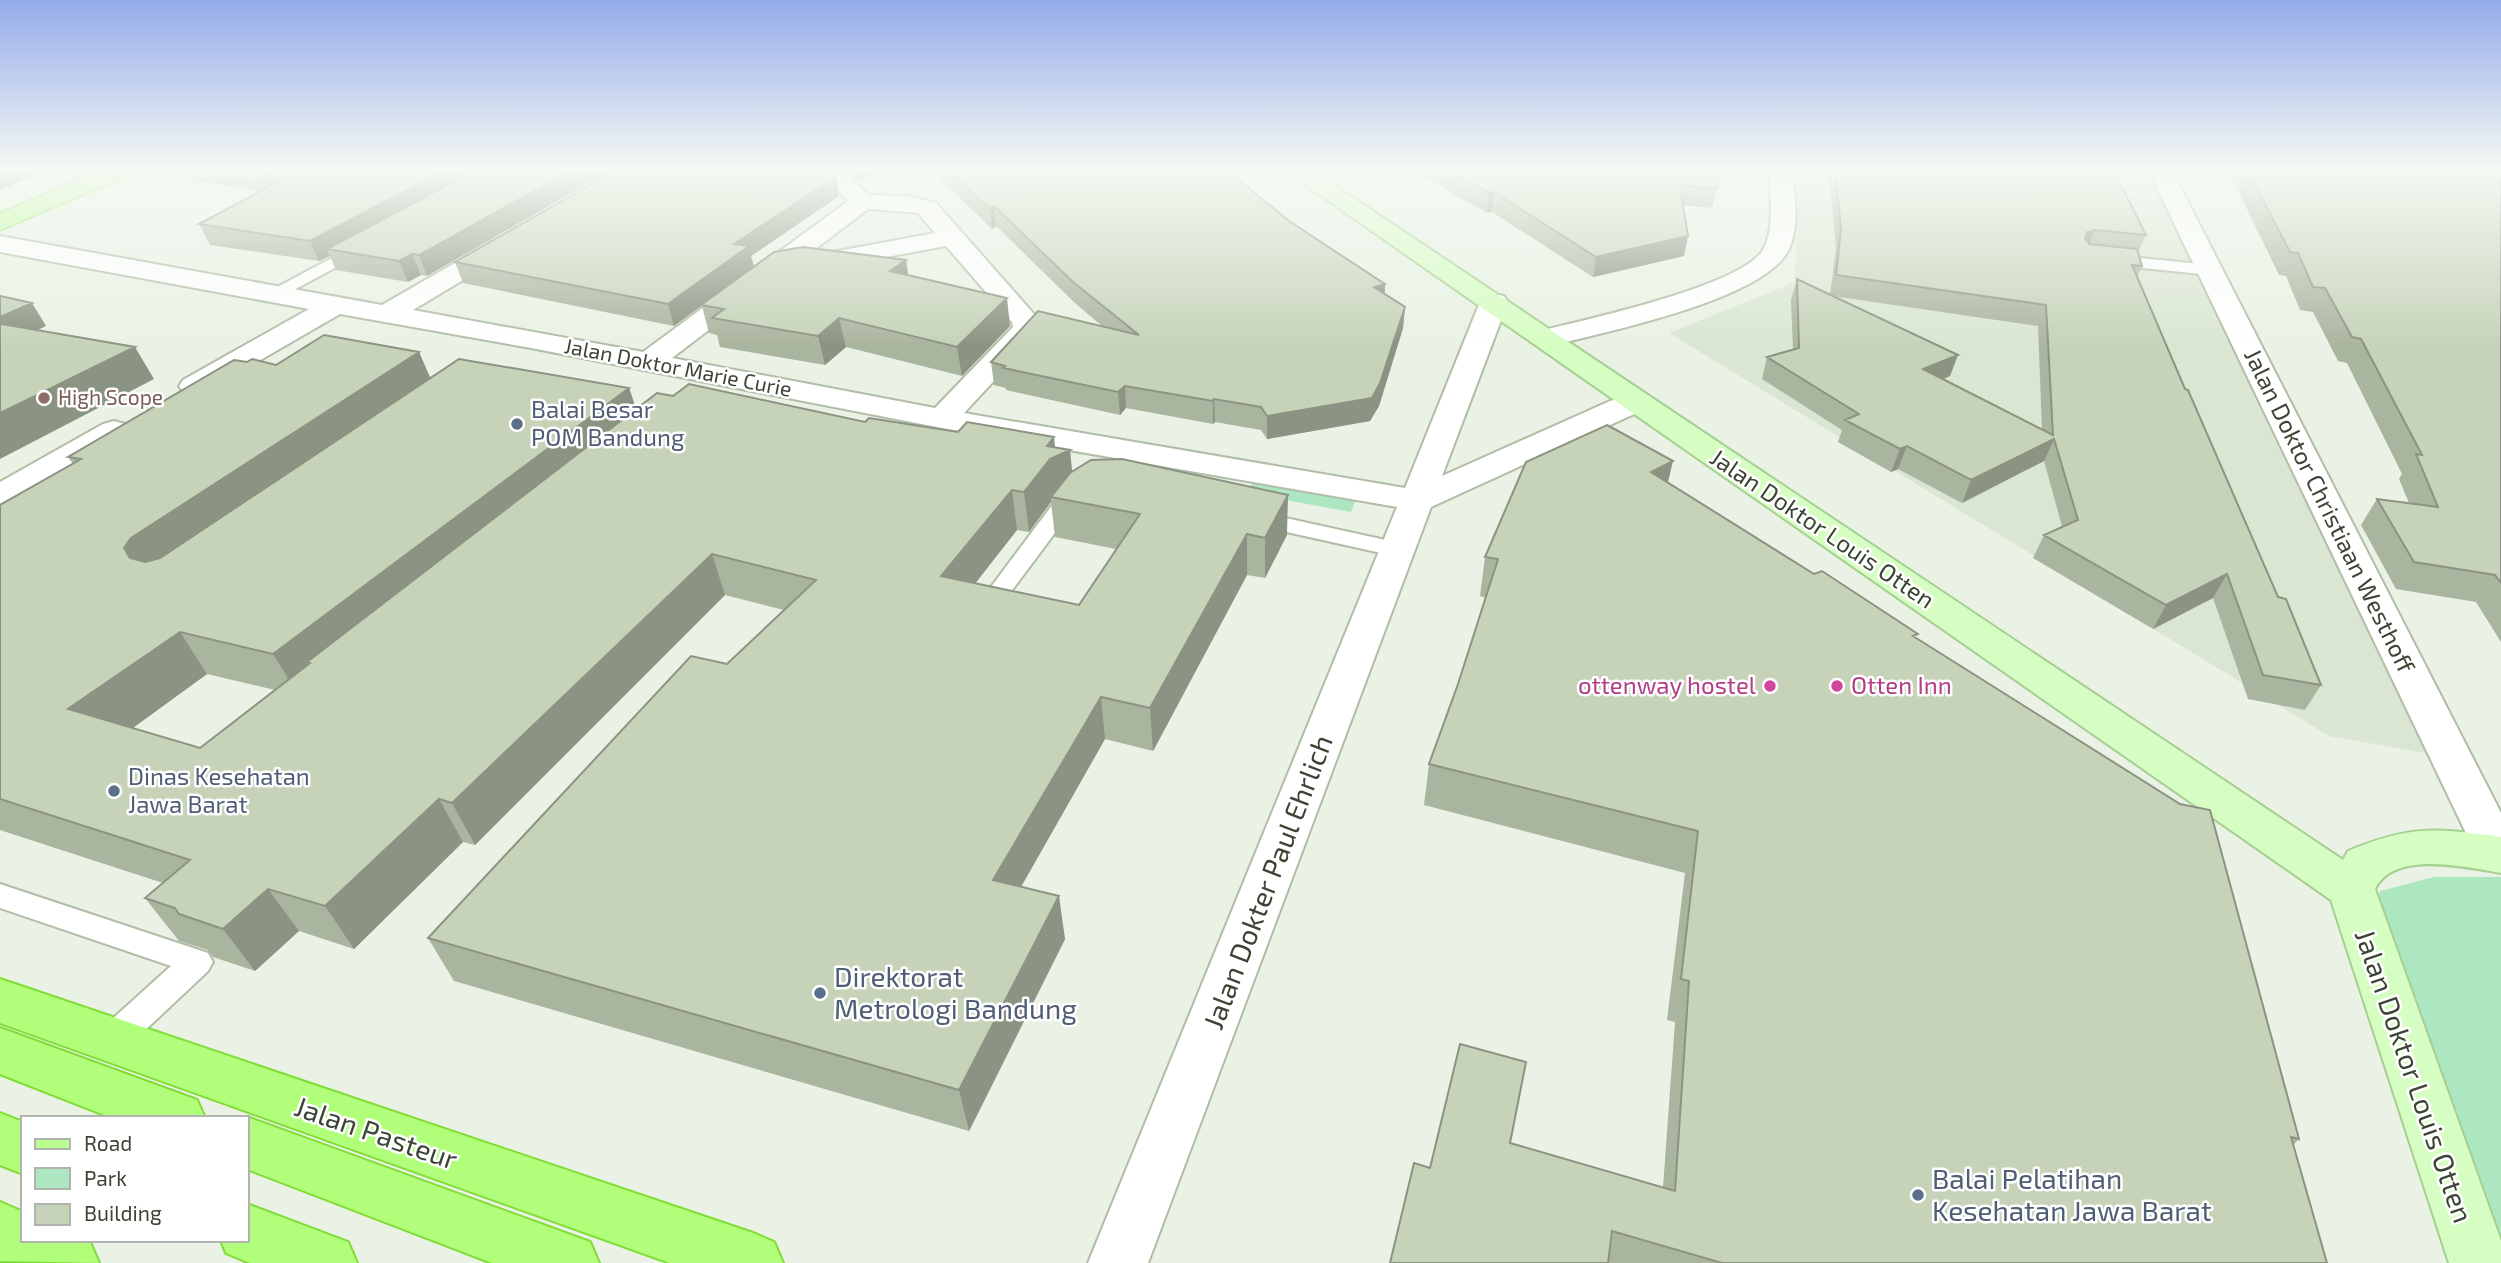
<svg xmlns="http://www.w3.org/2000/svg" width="2501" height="1263" font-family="'Exo 2',sans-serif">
	<rect width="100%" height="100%" fill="#e9f2e4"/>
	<path fill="#dae6d2" d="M1798,169H2158L2453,758L2329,736L1669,333L1795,282Z"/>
	<path fill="#ace7c1" d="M1254,480L1357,497L1351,512L1247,493Z
		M2434,877H2501V1263L2372,923L2380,891Z"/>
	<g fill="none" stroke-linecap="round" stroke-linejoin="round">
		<defs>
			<path id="service" d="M362,242L368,244L370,247L368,250L279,298L273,299L264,294Z
				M2110,255L2210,265L2218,270L2210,275L2104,264L2102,260L2104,256Z
				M1076,492L1084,494L1087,499L1072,510L1007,597L999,599L991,597L987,592L991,587L1056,500Z
				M1254,511L1399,543L1407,545L1410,550L1407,555L1399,557L1246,523L1243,518L1246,513Z
				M0,884L208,953L213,962L208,971L123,1051L111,1055L99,1051L94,1041L99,1031L171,966L0,908Z"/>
			<path id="minor" d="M817,169H842L868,195L907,196L936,203L1040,321L1041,327L1032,340L964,413L1405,488L1480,302L1484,296L1494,294L1504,296L1508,302L1442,476L1610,401L1638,394L1649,396L1653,403L1649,410L1632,415L1431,507L1148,1263H1088L1397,507L942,428L531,348L340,314L205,392L194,395L183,392L179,386L183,380L309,309L0,252V236L382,305L495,240L504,237L513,240L517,245L513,250L413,310L643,352L848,201ZM868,209L918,213L935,233L805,257ZM946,246L1012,322L1013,327L935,408L672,358L799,261L802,269L811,271Z
				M1769,169H1793C1794,195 1800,225 1789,249C1766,300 1601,333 1546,347L1536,344L1532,338L1536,332C1579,321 1746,286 1764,248C1775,225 1770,195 1769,169Z
				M2148,169H2171L2501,813V871L2483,866L2476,854Z
				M114,421L125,424L130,431L125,438L12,503L0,506V482L103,424Z"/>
			<path id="secondary" d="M1283,169H1310L2343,860L2348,851C2410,825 2436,828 2501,837V873C2465,867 2394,850 2375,889L2501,1241V1263H2449L2331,900Z"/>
			<path id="primary" d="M103,169H134L131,174L0,230V214Z"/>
			<path id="trunk" d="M0,979L753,1233L774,1242L783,1263H670L0,1023Z
				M0,1028L197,1100L205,1118H112L0,1074Z
				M0,1113L23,1122V1174L0,1165Z
				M247,1117L590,1242L599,1263H492L247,1169Z
				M0,1202L23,1212V1240H86L90,1242L99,1263L0,1261Z
				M247,1204L348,1242L357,1263H250L226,1253L221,1240H247Z"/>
		</defs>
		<use href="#service" stroke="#b1bda7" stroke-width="4"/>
		<use href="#minor" stroke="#b1bda7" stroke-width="4"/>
		<use href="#secondary" stroke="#a7cf92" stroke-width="4"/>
		<use href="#primary" stroke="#94e361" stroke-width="4"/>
		<use href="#trunk" stroke="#81dc34" stroke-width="4"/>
		<use href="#service" fill="#fff" fill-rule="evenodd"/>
		<use href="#minor" fill="#fff" fill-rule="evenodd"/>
		<use href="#secondary" fill="#d6fec2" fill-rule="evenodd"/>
		<use href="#primary" fill="#bafe91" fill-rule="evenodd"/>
		<use href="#trunk" fill="#b0fe7a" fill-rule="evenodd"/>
	</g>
	<path fill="#aab59f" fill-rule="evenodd" d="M188,169H628L836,177L839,196L751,256L754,266L906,260L908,275L1010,326L962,376L846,347L825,365L720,347L717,335L709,333L702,306L674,326L463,283L455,262L608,175L599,177L427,276L421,275L408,282L336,270L330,256L319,261L210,245L199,224L261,191L194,181Z
		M845,169H905L868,177L859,182Z
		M930,169H1216L1289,221L1385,284V294L1405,307L1403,328L1379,406L1370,421L1267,439L1261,430L1215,422L1213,424L1126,408L1120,415L1006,390V388L994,385L991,362L1103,327L1075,303L996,226L992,229Z
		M1410,169H1719L1717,189L1712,208L1683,205L1684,256L1593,277L1492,212L1487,213Z
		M1826,169H2113L2146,235L2138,253L2142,266L2137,277L2185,389L2278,597L2321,685L2305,710L2248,699L2213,598L2153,629L2033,558L2044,535L2062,526L2044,461L1962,503L1898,469L1891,472L1838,442L1842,430L1762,379L1767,357L1793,350L1791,300L1797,279L1830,295L1836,249L1831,192ZM1832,296L2038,326L2042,429L1943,379L1950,376Z
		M2218,169H2501V642L2476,602L2396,589L2361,525L2377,499L2409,503L2399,479L2402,474L2347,363L2338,361L2313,312L2300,310L2286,276L2279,275L2228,170Z
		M419,352L430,378L629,388L636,409L673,396L1055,447L1072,471L1287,535L1265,578L1247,575L1153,751L1105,739L1021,887L1065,939L969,1131L454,981L428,938L727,664L784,610L725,595L475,845L463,842L354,949L299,931L255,971L213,957L208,950L179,941L145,898L163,883L0,830V505L73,464L68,457L247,362L276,365ZM1051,502L1055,537L1116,549L1079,605L975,583L1017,530L1029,532ZM207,674L275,690L200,748L132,728Z
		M1668,482L1916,638L2299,1139L2293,1145L2327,1263H1390L1430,1168L1510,1143L1663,1187L1675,1022L1667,1020L1685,873L1424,805L1429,764L1458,684L1486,598L1480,596L1485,557Z"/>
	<path fill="#8b9482" d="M0,169H49L0,190Z
		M447,169H490L327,249L330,256L319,261L310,241Z
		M574,169H628L599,177L427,276L419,255Z
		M857,169H905L868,177L859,182Z
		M836,177L839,196L751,256L754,267L674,326L668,304L734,244Z
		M1494,192L1492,212L1487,213L1489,193Z
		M994,206L996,226L992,229L990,209Z
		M2095,230L2087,249L2079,252L2087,232Z
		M1688,236L1684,256L1593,277L1596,257Z
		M412,254L421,275L408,282L399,261Z
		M906,260L910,288L890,271Z
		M1385,284L1384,305L1374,287Z
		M1007,298L1010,326L962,376L957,347Z
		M32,303L46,326L0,348V317Z
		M1405,307L1403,328L1379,406L1370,421L1267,439V416Z
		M839,318L846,347L825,365L818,336Z
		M135,347L154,379L0,459V413Z
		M419,352L435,389L150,589L124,548L131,538Z
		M1958,355L1950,376L1915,391L1923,369Z
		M1125,386L1126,408L1120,415L1118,392Z
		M629,388L642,426L310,663L307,662L318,681L299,696L273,654Z
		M1214,399L1215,422L1213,424V401Z
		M1054,437L1056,456L1070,450L1074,489L1054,498L1051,497V502L1029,532L1024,492L1047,446Z
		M2054,439L2044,461L1962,503L1971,480Z
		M1907,446L1898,469L1891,472L1900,449Z
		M1673,461L1664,499L1651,472Z
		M1012,490L1017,530L949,617L941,576Z
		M1288,495L1287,535L1265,578V538Z
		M1247,534V575L1153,751L1150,708Z
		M712,554L725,595L475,845L452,803Z
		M2227,574L2213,598L2153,629L2166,605Z
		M180,632L207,674L100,752L68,709Z
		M1101,697L1105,739L1001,922L993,880Z
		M439,799L463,842L354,949L325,906Z
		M268,889L299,931L255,971L223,929Z
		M1059,896L1065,939L969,1131L959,1090Z"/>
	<path fill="#c6d3b9" stroke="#8b9482" stroke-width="2" d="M232,169H447L310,241L199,224L287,177Z
		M478,169H574L419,255L412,254L399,261L327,249Z
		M628,169H828L836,177L734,244L749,246L668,304L455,262L611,173Z
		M947,169H1225L1289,221L1385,284L1374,287L1405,307L1380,383L1372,398L1267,416L1261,407L1214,399L1213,401L1125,386L1118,392L1003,368L1005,366L991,362L1038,311L1139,335L1073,282L994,206L990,209Z
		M1445,169H1719L1717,189L1680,185L1688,236L1596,257L1494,192L1489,193Z
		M1835,169H2113L2146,235L2095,230L2087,232L2085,238L2089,244L2137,249L2142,266L2132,265L2185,389L2188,390L2278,597L2286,599L2321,685L2263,675L2227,574L2166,605L2044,535L2078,520L2054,439L1971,480L1907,446L1900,449L1845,420L1859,414L1767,357L1799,348L1797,279L1958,355L1923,369L2053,435L2046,305L1836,275L1841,229Z
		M2247,169H2501V583L2495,575L2414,562L2377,499L2438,507L2416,454L2422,455L2361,339L2352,337L2325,288L2313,287L2298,253L2290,252Z
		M803,247L906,260L890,271L1007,298L957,347L839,318L818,336L712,318L724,309L701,305L774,252Z
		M0,296L32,303L0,317Z
		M2,324L135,347L0,413V325Z
		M324,335L419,352L131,538L124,548L130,558L145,562L160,558L459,359L629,388L273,654L180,632L68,709L200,748L310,663L307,662L657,393L673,396L689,384L865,422L869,418L958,432L967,422L1054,437L1047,446L1070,450L1050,459L1024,492L1012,490L941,576L1079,605L1140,514L1051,497L1070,473L1091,460L1122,459L1288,495L1265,538L1247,534L1150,708L1101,697L993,880L1059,896L959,1090L428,938L691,656L727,664L816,580L712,554L452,803L439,799L325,906L268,889L223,929L179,914L175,908L145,898L190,860L0,799V505L81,459L68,457L234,360L247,362L252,359L276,365Z
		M1607,425L1673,461L1651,472L1814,574L1822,571L1918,634L1913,636L2180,804L2210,810L2299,1139L2291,1137L2327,1263H1722L1612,1231L1608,1263H1390L1414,1163L1430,1168L1460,1044L1526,1062L1510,1143L1675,1191L1689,981L1681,979L1698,831L1429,764L1458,684L1498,559L1485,557L1526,462Z"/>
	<linearGradient id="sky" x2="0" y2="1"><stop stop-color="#95aceb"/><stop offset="0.49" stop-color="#f5f9f3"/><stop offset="1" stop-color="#f5f9f3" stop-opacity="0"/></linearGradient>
	<rect width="2501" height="346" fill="url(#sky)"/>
	<circle fill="#8d6e63" stroke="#fff" stroke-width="2.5" cx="44" cy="398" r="7"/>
	<g fill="#5c6f8a" stroke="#fff" stroke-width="2.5">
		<circle cx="517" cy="424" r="7"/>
		<circle cx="114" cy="791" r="7"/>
		<circle cx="820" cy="993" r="7"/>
		<circle cx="1918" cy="1195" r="7"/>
	</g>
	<g fill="#d1479c" stroke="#fff" stroke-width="2.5">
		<circle cx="1770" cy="686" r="7"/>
		<circle cx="1837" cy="686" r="7"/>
	</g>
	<g text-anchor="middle" stroke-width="5" stroke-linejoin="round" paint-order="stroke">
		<g font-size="21" fill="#3c4434" stroke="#fff">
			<text transform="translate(678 368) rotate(11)" y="7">Jalan Doktor Marie Curie</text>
		</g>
		<g font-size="21" fill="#785e54" stroke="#fff" text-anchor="start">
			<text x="58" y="405">High Scope</text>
		</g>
		<g font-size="24" fill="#4e5e75" stroke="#fff" text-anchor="start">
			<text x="531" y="418">Balai Besar<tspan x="531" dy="28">POM Bandung</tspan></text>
			<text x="128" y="785">Dinas Kesehatan<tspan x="128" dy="28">Jawa Barat</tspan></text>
		</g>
		<g font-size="24" fill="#3c4434" stroke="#fff">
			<text transform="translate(2329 511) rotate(64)" y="8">Jalan Doktor Christiaan Westhoff</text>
			<text transform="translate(1822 529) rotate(34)" y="8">Jalan Doktor Louis Otten</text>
		</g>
		<g font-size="24" fill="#b23c85" stroke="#fff" text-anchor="end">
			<text x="1756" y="694">ottenway hostel</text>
			<text x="1851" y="694" text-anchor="start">Otten Inn</text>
		</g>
		<g font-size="28" fill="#3c4434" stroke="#fff">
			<text transform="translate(1268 882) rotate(-69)" y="10">Jalan Dokter Paul Ehrlich</text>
			<text transform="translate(2414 1076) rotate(71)" y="10">Jalan Doktor Louis Otten</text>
			<text transform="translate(376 1133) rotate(19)" y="10">Jalan Pasteur</text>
		</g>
		<g font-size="28" fill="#4e5e75" stroke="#fff" text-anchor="start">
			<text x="834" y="987">Direktorat<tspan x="834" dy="32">Metrologi Bandung</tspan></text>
			<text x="1932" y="1189">Balai Pelatihan<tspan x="1932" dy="32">Kesehatan Jawa Barat</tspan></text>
		</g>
	</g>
	<rect x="21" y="1116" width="228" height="126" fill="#ffffff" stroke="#b1b4ae" stroke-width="2"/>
	<rect x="35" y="1139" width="35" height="10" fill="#bafe91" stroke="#b1b4ae" stroke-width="2"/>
	<text x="84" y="1151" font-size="21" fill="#3c4434">Road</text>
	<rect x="35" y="1168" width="35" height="21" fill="#ace7c1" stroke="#b1b4ae" stroke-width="2"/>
	<text x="84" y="1186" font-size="21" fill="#3c4434">Park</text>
	<rect x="35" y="1204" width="35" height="21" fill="#c6d3b9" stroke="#b1b4ae" stroke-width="2"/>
	<text x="84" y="1221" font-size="21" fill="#3c4434">Building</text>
</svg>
